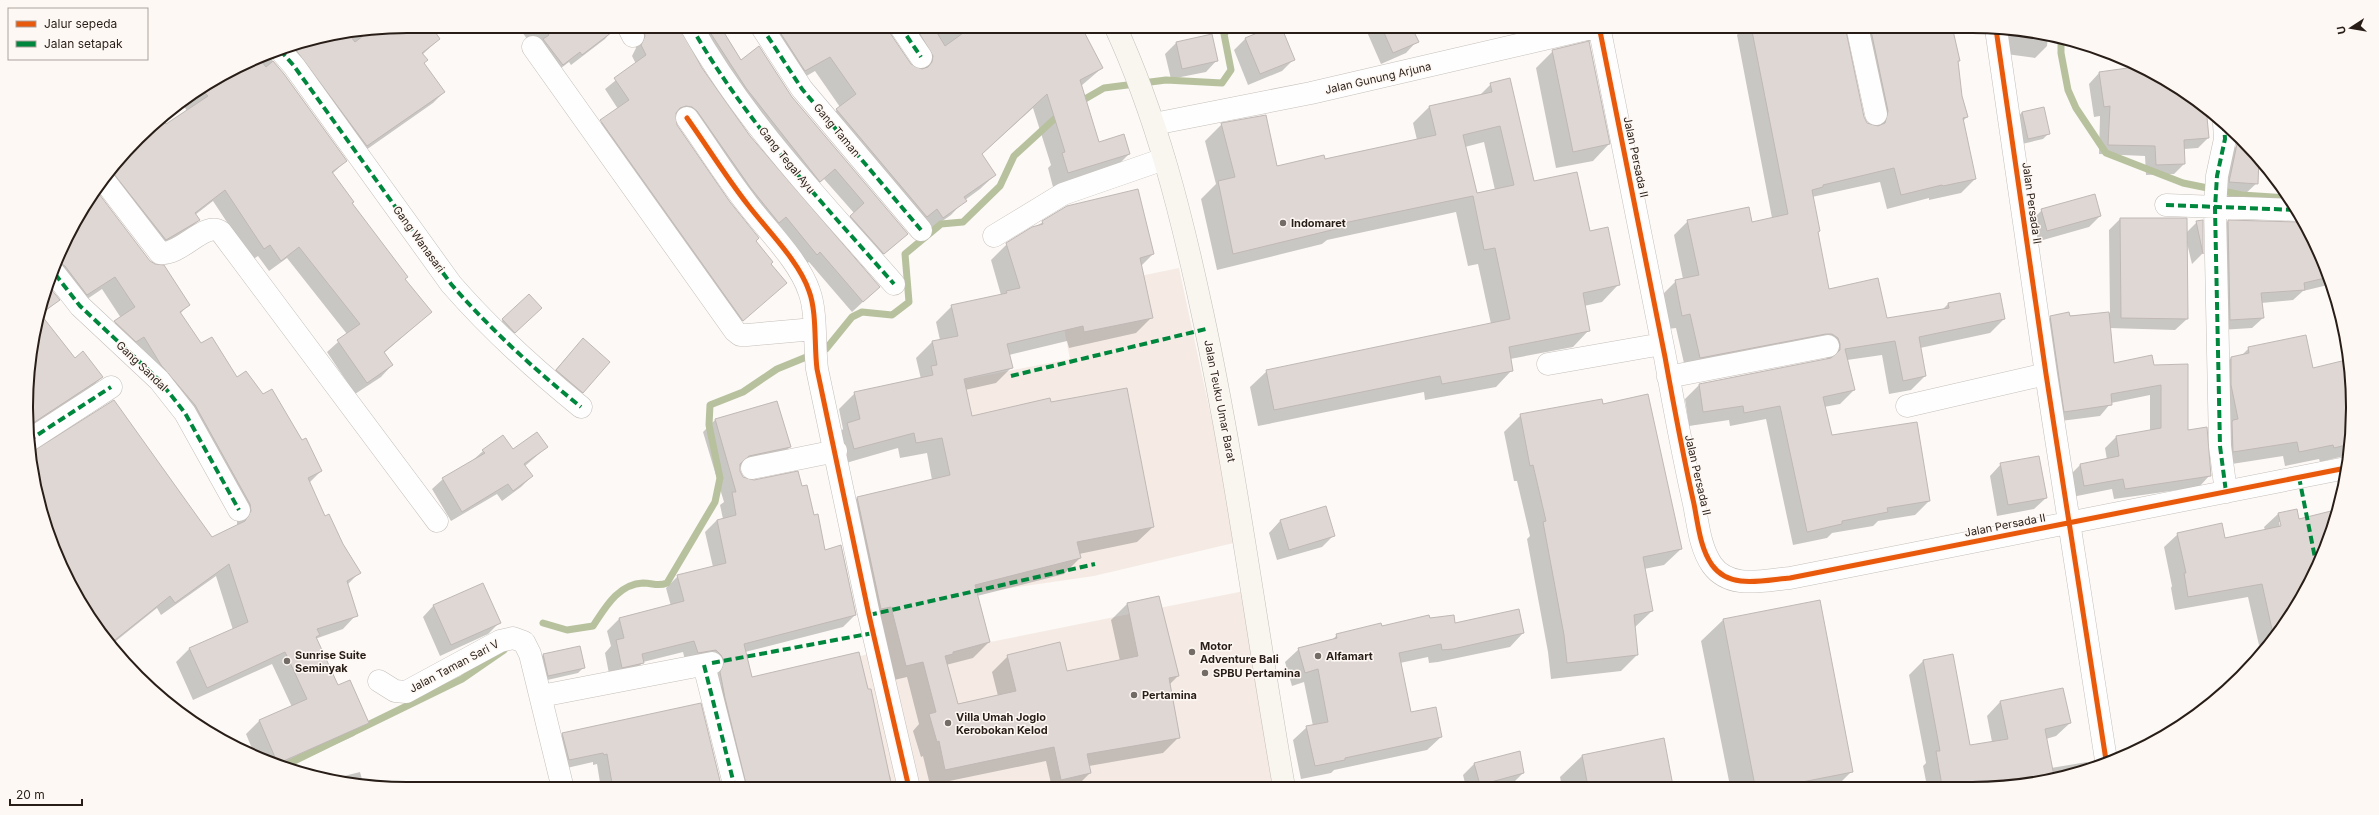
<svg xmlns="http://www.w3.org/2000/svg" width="2379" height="815" font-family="Inter,sans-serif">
	<rect width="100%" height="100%" fill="#fcf9f6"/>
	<path fill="#f5ebe4" d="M1179,268L1238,542L1094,576L977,593L990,642L1249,590L1291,787L731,788L705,690L883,651L852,508L1069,458L948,435L936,385L1070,359L1057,293Z"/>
	<path fill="#0003" fill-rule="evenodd" d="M408,26H429L439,39L422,55L423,64L444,92L433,103L356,157L275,51L333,33Z
		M518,26H616L605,39L571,65L569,62L552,75Z
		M625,26H679V32L701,69L749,136L879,287L852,312L809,262L806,264L682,116L675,115L676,126L770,265L785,283L732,330L591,131L618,109L605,89L636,64L632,56L636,48L634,41Z
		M685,26H719L741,61L792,98L896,244L873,263L840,226L854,213L824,179L810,191Z
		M749,26H1080L1102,68L1081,86L1098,143L1129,154L1114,169L1053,187L1048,168L1051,165L1033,108L981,155L995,175L980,189L965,200L951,215L928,231L822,124L840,107L815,71L791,85L757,34ZM887,29H890L919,70L910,65Z
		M1277,26H1280L1294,59L1282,71L1248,85L1234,50L1245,39Z
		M1360,26H1410L1417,41L1406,53L1381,64L1367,32L1363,33Z
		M1745,26H1952L1959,60L1957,62L1961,96L1967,117L1963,121L1975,179L1961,193L1929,200V198L1887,209L1880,182L1812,197L1828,291L1886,319L1942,310L1948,304L2004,319L1990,333L1920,348L1925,376L1911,390L1889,394L1882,355L1847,360L1854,390L1840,404L1824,407L1831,437L1929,501L1915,515L1878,521L1873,526L1832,533L1827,538L1793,545L1766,419L1730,426L1729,420L1689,426L1685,399L1699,385L1827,360L1824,352L1686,372L1676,328L1668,329L1662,295L1676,281L1683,279L1674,235L1688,221L1751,223L1772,218L1737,35ZM1844,28L1853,32L1875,126L1866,123L1863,117Z
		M1999,30L2048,36L2047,46L2035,58L1999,53Z
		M1176,43L1217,60L1206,72L1171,79L1165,54Z
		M1553,51L1609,144L1593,161L1556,168L1536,68Z
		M267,53L346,161L332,174L404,280L431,312L384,353L392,365L381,377L355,394L327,352L347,334L287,258L269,271L258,256L252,260L213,201L195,215L199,220L187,232L154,251L105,175L114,166L189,115L183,104Z
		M2145,69L2205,106L2208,138L2198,148L2184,149V164L2174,174L2146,175L2145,156L2099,154L2100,116L2094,117L2089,84L2099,73Z
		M1491,84L1533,182L1589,232L1618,285L1602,302L1584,306L1589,330L1573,347L1510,359L1512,370L1496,387L1425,400L1424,392L1258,426L1250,387L1267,371L1491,324L1478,264L1468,266L1456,212L1327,240L1322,244L1217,270L1201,199L1216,184L1205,141L1222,124L1276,168L1325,160L1417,140L1413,123L1429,107L1479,96ZM1484,142L1495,190L1477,194L1465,147Z
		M2022,112L2048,134L2043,139L2022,144L2017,118Z
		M2237,145L2248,146L2258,156L2257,183L2245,194L2218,193L2226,157Z
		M2042,210L2100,216L2089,227L2036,242L2030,222Z
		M2120,219H2186L2187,232L2197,222H2202V254L2192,264L2187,243V319L2175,330L2109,328L2113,364L2153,366L2210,475L2199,487L2114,499L2112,489L2072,497L2069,476L2080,465L2107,460L2105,448L2116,437L2150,431V395L2111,403L2100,416L2053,422L2039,328L2051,317L2110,313L2109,230Z
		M2228,221L2320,256L2332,284L2303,291L2293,300L2261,303L2263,318L2252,328L2220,330L2218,231Z
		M1043,222L1153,254L1141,266L1152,317L1136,333L1069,348L1067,341L1009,355L1012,367L996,383L965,390L971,418L1050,404L1153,527L1137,542L1079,554L1080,558L1064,574L977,596L989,642L973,658L946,665L957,705L998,696L992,672L1008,656L1066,672L1120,661L1111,620L1127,604L1178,676L1170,684L1179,737L1163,753L1089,766L1090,773L1075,788H1052L1046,761L930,785L923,756L921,757L913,731L919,724L907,677L890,681L841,513L857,498L932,480L927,453L900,458L898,448L839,465L832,440L843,429L839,409L855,393L921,379L916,358L932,342L940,340L936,322L952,306L1001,295L991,260L1007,244Z
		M63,248L149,261L189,304L180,314L201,344L237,379L263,396L302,441L321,471L309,483L325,517L359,573L347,585L356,615L343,629L315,639L338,687L367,723L354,736L287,766L253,751L246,734L259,721L292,707L272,664L193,700L176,662L189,649L233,630L216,576L161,615L157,608L111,645L90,620L39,506L30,453L35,452L212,538L237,526V518L183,420L102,335L121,318L102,289L74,308L53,281Z
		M50,289L58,300L42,315Z
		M529,295V319L503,344L491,331Z
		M42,317L75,359L102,377L89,390L27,430L29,358Z
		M2249,348L2312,369L2350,360L2352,432L2348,455L2320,462L2319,459L2285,466L2283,456L2219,466L2217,373L2231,358L2241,356Z
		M572,351L583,392L571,403L545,382Z
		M776,402L790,447L778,459L739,467V471L742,477L754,481L801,487L824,551L855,615L843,627L745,652L751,678L890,776L893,788H733L709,685L686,664L683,652L643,662L631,675L610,679L605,653L611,646L607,631L619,619L671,606L666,588L678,576L713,567L705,532L717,520L723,519L720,505L724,502L703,432L715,420Z
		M1602,405L1681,549L1664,565L1644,569L1652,611L1634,628L1637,655L1621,671L1551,679L1548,652L1527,539L1530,536L1517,481H1514L1504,432L1521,415Z
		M547,447L525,466L532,476L521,487L502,501L497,494L451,521L432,489L443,479L472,461L483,451Z
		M2001,464L2046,498L2034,509L1997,516L1990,476Z
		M2296,510L2298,520L2338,510L2302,598L2265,644L2259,645L2248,597L2175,610L2171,588L2172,586L2164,547L2178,534L2224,539L2265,530L2264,527L2278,514ZM2279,522H2281L2283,531H2281Z
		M1280,521L1333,536L1322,547L1277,560L1269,533Z
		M1819,601L1851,772L1837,786H1730L1701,641L1723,620Z
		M434,605L499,623L488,634L440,656L423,617Z
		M1429,620L1523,633L1510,647L1438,662L1429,663L1428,657L1400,663L1410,713L1441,737L1427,750L1334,770L1331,773L1301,779L1293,740L1307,727L1313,726L1304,682L1292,686L1285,662L1299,649L1332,640L1337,635Z
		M543,655L584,667L578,673L543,681L538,660Z
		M1952,655L1970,747L1992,742L1987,716L2000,702L2063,689L2070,723L2056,736L2046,739L2051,768L2087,762L2088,766L2022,786H1927L1923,766L1926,763L1909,675L1923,661Z
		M563,734L720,784L716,788L601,789L597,764L593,765V762L558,770L552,745Z
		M1663,740L1672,786L1562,787L1560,777L1582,756Z
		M1519,753L1523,773L1512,784L1501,787H1466L1463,775L1474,764Z
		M360,772L363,783L332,779Z"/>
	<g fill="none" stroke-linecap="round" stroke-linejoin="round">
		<path stroke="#b7c19d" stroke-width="7" d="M2061,38V53L2068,90L2076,108L2106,153L2183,183L2242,195L2289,198
			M1078,103L1104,88L1166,80L1222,83L1231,70L1224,34L1231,26
			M543,623L567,630L593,626C605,608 618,584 643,583C653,583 658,587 667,583L715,502L720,478L709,425L710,405L743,392L777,369L826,349L852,317L862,312L892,315L909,302L905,254L941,224L963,222L1000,186L1014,156L1062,112
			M286,765L462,679L504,650"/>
	</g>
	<path fill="#dfd7d4" stroke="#c0b8b5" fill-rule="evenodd" d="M408,26H431L440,39L422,53L428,60L424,63L445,92L367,146L293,46L333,33L347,32L355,42L371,30Z
		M542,26H616V29L582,55L580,52L563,65L543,39L549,35Z
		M642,26H679L702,68L750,136L880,287L863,302L820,252L817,255L786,217L779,223L750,187L697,111L692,107L686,106L680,108L676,113L677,125L730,202L759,238L756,241L773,262L771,264L787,283L743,321L600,120L629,100L614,78L646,55L641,45L645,36Z
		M706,26H720L741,60L759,46L792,97L908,234L884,254L850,216L864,203L835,169L820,182L746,88Z
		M776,26H888L890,33L911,64L922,69L928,67L932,62L933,56L915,26H933L945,46L973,26H1081L1103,68L1080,80L1099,142L1124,134L1130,154L1068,173L1062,153L1065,152L1047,94L982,154L996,175L964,197L967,201L943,218L937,209L927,217L836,109L856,94L830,57L805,71Z
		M1274,26H1281L1295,60L1260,74L1245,38Z
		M1381,26H1411L1419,42L1393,53Z
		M1751,26H1845L1864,117L1867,123L1878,126L1885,123L1888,111L1870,26H1952L1960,61H1958L1962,96L1968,117L1963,118L1976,179L1943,186L1942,185L1901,195L1894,168L1823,185V187L1812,190L1820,231L1818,232L1829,289L1878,278L1887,318L1949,308L1948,303L2000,293L2005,319L1919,337L1926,376L1903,381L1895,341L1845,349L1855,390L1823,397L1832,435L1917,422L1930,501L1887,508L1888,512L1842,521V524L1807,532L1780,406L1744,413L1743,406L1703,412L1699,384L1831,358L1840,350V344L1838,338L1832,334H1826L1700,358L1690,314L1682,316L1675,280L1699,275L1687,220L1749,207L1752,222L1788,214Z
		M1212,34L1218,61L1182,69L1176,42Z
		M1589,41L1610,144L1573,152L1552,50Z
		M258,57L266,67L273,61L284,74L347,161L332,172L354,202L352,203L408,277L405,279L432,312L384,352L393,365L367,383L337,340L360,324L299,247L281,261L270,245L264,249L225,190L195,213L200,220L166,240L110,169L156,121L162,117L166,124L208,96L204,92Z
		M2142,66L2206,107L2209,138L2184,140L2185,164L2156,165L2155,146L2108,145L2110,106L2104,107L2099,72Z
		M1510,78L1534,181L1577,172L1590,231L1608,227L1620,285L1583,293L1590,331L1509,347L1513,371L1442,384L1440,376L1274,410L1266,370L1510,319L1495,248L1484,250L1473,196L1339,224L1340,228L1233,254L1218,181L1235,177L1221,123L1266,115L1277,166L1324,155L1325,159L1436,135L1429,106L1492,92L1490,83ZM1500,126L1514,185L1477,193L1463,135Z
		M2044,107L2050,134L2028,139L2022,112Z
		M2237,144L2247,145L2259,157L2258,184L2229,182Z
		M1138,189L1154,254L1140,258L1153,318L1084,332L1083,326L1007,344L1013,368L964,379L972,416L1050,398L1051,402L1127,388L1154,527L1077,542L1081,558L975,585L990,642L953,652V654L945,656L958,704L1016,691L1007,655L1060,642L1067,671L1138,656L1127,603L1159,596L1179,676L1169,678L1180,738L1087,754L1091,773L1061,780L1054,747L945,770L939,741L937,742L929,714L936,712L923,662L906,666L891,607L881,609L857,497L950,475L942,438L916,443L914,433L854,449L847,423L860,419L854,392L933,375L931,366L937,365L932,341L958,336L951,305L1007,293L1006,291L1020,288L1006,243L1032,227L1043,224L1042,221L1067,206Z
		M96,190L150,261L155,264L164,265L190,305L180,312L201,343L212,337L237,377L246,371L263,394L272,389L302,440L306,438L322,471L308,478L325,516L329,514L343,544L361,573L347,581L358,616L317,629L320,635L316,637L338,685L350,680L369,723L279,763L277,762L259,720L307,699L285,652L207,688L189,648L248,622L229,564L175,603L170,596L110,644L90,620L39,506L30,453L114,400L212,537L245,521L251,511L250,504L195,405L161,365L144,337L136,342L114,321L135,307L115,277L87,295L65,266L58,262L65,239Z
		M2095,194L2101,216L2047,231L2041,209Z
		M2120,218H2187L2188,319L2121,318Z
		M2203,220V254L2196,221Z
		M2228,220L2297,222L2304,220L2329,277L2304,283L2305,290L2261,293L2264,318L2230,320Z
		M50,288L60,300L43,312Z
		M529,294L542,308L515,333L502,319Z
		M2069,312L2070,316L2109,312L2114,363L2152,355L2154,365L2188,364V430L2207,427L2211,476L2125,489L2123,479L2084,486L2080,464L2119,456L2116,436L2161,428V385L2111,394L2112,405L2064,412L2050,316Z
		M42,316L75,358L83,351L103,377L27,427L29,358Z
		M2306,335L2313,368L2350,359L2352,432L2350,444L2334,448L2333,445L2299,452L2297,442L2233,452L2232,422L2233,420L2238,419L2231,385V357L2249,353L2248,347Z
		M583,338L610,362L583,393L556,370Z
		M1648,394L1682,549L1643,557L1653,611L1634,615L1638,655L1567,663L1564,635L1543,522L1546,521L1533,465L1530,466L1520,414L1602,399L1603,404Z
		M777,401L791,447L749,456L740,464V471L743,477L754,480L798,471L802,486L807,485L814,515L818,514L825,550L841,545L856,615L744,644L752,677L859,652L868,689H871L892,788H747L725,698L720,672L724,661L721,655L716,650L698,653L694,641L642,654L644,663L622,668L616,640L624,638L619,618L684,601L677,575L726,563L717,520L736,515L732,492H736L715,419Z
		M537,432L548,447L524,464L533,476L513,491L508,484L462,512L442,478L485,453L482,450L503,435L513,449Z
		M2039,456L2047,498L2008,505L2000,463Z
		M1326,506L1335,536L1289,550L1280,520Z
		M2297,509L2299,519L2339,509L2302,598L2273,634L2262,584L2188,597L2184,573H2186L2177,533L2222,523L2225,538L2281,526L2278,513Z
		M483,583L501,623L451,645L433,605Z
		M1820,600L1853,772L1782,786H1755L1723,619Z
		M1519,609L1524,633L1453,649L1442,650L1441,644L1399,653L1411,712L1436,707L1442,737L1345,758V760L1315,766L1306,726L1328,722L1318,669L1305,673L1298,648L1337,638L1336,634L1381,623L1382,626L1429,615L1430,618L1454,615L1455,623Z
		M580,646L585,668L548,676L543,654Z
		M1953,654L1970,745L2008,739L2000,701L2063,688L2071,723L2045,729L2054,776L2022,786H1942L1936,751H1940L1923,660Z
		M701,703L721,785L704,788L613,789L607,754L604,755L603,753L569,760L562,733Z
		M1664,738L1673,786L1588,787L1582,755Z
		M1520,751L1524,773L1480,785L1474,763Z"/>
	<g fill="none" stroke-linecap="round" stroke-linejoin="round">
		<defs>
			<path id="minor" d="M628,26L633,36
				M691,26C745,122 822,202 894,284
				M761,26L802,89L921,230
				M900,26L921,57
				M1599,26C1622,137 1644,247 1665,357C1674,407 1683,455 1694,504C1698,524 1700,548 1712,565C1730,590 1764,580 1790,578L2346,468
				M1857,26L1876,114
				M1996,29L2046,374L2106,760
				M533,47L735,331L740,335H747L814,329
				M280,50L294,66L451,284C491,330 534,369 581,407
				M687,118C707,146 726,177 748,205C767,230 799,261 809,291C817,312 814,345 817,369L869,615L909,788
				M2224,123L2225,139L2217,176L2215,208L2220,446L2226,492
				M1154,124L1311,93L1600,26
				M103,179L160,253C181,256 205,220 221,232L437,521
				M2166,205L2297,210
				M994,236L1063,194L1164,159
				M55,274L80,306L159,380L185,413L239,510
				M1548,364L1662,344
				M1668,377L1828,346
				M1907,406L2046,374
				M28,441L111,387
				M752,468L836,451
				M704,665L735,788
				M379,681L395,691L406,692L500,641L513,638L524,642L530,654L563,789
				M541,696L712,663"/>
			<path id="secondary" d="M1115,26C1157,117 1181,213 1202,311C1236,468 1256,628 1284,787"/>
		</defs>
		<use href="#minor" stroke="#c5bfba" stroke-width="23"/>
		<use href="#secondary" stroke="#c5bfba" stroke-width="23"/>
		<use href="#minor" stroke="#fffefe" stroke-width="22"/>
		<use href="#secondary" stroke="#f8f6ef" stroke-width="22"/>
		<path stroke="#00873e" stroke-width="4" stroke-dasharray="8 4" stroke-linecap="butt" d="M628,26L633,36
			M691,26C745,122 822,202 894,284
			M761,26L802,89L921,230
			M900,26L921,57
			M280,50L294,66L451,284C491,330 534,369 581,407
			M2224,123L2225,139L2217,176L2215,208L2220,446L2226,492
			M2166,205L2297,210
			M55,274L80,306L159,380L185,413L239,510
			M1011,376L1206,329
			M28,441L111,387
			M2299,477L2316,563
			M869,615L1095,564
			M712,663L873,633
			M704,665L735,788"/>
		<defs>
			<path id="cycleway" d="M1599,26C1622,137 1644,247 1665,357C1674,407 1683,455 1694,504C1698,524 1700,548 1712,565C1730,590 1764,580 1790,578L2346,468
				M1996,29L2046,374L2106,760
				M687,118C707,146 726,177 748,205C767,230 799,261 809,291C817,312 814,345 817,369L869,615L909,788"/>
		</defs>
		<use href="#cycleway" stroke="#fef8f4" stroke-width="8"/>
		<use href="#cycleway" stroke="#e8590c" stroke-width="5"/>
	</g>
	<g fill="#736b65" stroke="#fef8f4" stroke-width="1.5">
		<circle cx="1283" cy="223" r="4"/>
		<circle cx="1192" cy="652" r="4"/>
		<circle cx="1318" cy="656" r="4"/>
		<circle cx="287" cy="661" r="4"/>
		<circle cx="1205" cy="673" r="4"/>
		<circle cx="1134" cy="695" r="4"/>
		<circle cx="948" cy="723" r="4"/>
	</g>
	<g text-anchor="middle" stroke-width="3" stroke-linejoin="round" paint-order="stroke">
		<g font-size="11" fill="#291e17" stroke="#fef8f4">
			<text transform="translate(1378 78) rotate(-13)" y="4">Jalan Gunung Arjuna</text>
			<text transform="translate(837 130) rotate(50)" y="4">Gang Taman</text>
			<text transform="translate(1636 157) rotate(78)" y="4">Jalan Persada II</text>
			<text transform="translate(787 160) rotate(51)" y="4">Gang Tegal Ayu</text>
			<text transform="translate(2032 203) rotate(82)" y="4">Jalan Persada II</text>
			<text transform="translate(419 239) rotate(54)" y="4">Gang Wanasari</text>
			<text transform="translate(142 366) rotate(44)" y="4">Gang Sandal</text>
			<text transform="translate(1220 401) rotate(79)" y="4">Jalan Teuku Umar Barat</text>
			<text transform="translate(1698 475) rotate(77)" y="4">Jalan Persada II</text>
			<text transform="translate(2005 525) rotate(-11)" y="4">Jalan Persada II</text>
			<text transform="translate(454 666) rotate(-28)" y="4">Jalan Taman Sari V</text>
		</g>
		<g font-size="11" font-weight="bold" fill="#291e17" stroke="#fef8f4" text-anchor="start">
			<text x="1291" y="227">Indomaret</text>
			<text x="1200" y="650">Motor<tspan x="1200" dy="13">Adventure Bali</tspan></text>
			<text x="295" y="659">Sunrise Suite<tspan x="295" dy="13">Seminyak</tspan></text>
			<text x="1326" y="660">Alfamart</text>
			<text x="1213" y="677">SPBU Pertamina</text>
			<text x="1142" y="699">Pertamina</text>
			<text x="956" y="721">Villa Umah Joglo<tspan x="956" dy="13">Kerobokan Kelod</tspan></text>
		</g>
	</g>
	<path d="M0 0H2379V815H0ZM407 33H1972A374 374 0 0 1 2346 407V408A374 374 0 0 1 1972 782H407A374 374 0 0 1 33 408V407A374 374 0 0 1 407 33Z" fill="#fef8f4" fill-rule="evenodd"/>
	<path fill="none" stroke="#291e17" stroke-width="2" d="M407 33H1972A374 374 0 0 1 2346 407V408A374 374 0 0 1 1972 782H407A374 374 0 0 1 33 408V407A374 374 0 0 1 407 33Z"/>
	<rect x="8" y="8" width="140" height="52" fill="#fef8f4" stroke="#a9a19c"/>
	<rect x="16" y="21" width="20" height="6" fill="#e8590c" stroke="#a9a19c"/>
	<text x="44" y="28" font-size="12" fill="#291e17">Jalur sepeda</text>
	<rect x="16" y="41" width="20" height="6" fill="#00873e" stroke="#a9a19c"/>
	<text x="44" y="48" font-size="12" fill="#291e17">Jalan setapak</text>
	<g transform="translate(2351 28) rotate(258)" stroke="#fef8f4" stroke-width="3" paint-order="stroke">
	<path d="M0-3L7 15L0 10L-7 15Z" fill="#291e17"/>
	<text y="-6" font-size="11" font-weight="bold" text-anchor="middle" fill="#291e17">U</text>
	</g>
	<path d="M10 799v6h72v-6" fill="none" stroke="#291e17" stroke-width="2"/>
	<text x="16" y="799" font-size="12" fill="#291e17" stroke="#fef8f4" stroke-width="3" paint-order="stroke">20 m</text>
</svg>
